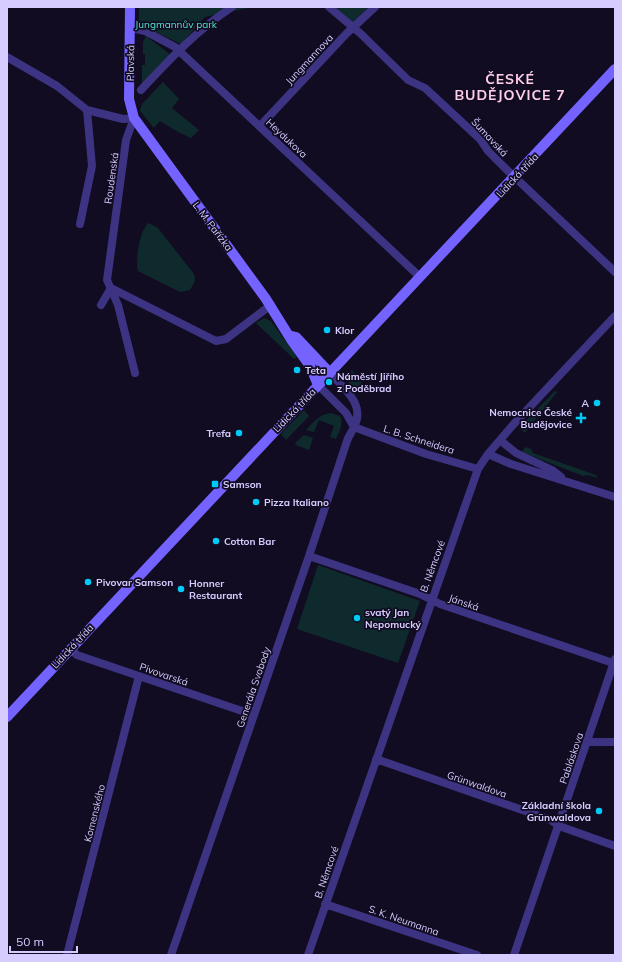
<svg xmlns="http://www.w3.org/2000/svg" width="622" height="962" font-family="Mulish,sans-serif">
	<rect width="100%" height="100%" fill="#110c21"/>
	<path fill="#0e2a2c" d="M139,7H253L205,17L181,44L139,24Z
		M336,7H368L352,23Z
		M146,36L170,54L142,85V65H145V54H143V42Z
		M163,82L179,99L172,108L199,130L191,138L178,132L160,121L154,128L140,111L142,104Z
		M149,223L158,228L194,274L195,281L190,290L180,292L138,271C135,261 140,228 149,223Z
		M264,318L271,321L297,357L294,359L256,323Z
		M352,370L362,383L355,389L351,388L346,378Z
		M555,391L557,392L525,433L519,428Z
		M304,410L309,416L286,440L281,434Z
		M331,413L340,416C344,424 339,432 336,439L330,437L334,426L319,420L314,432L306,430C314,422 319,414 331,413Z
		M304,435L313,438L309,450L296,445L295,443Z
		M525,447L531,449L533,453L596,475L598,478L587,475L583,476L522,452Z
		M318,565L420,601L398,663L297,629Z"/>
	<g fill="none" stroke-linecap="round" stroke-linejoin="round">
		<path stroke="#3d3383" stroke-width="8" d="M329,7L361,34L408,80L425,88L480,139L488,151L504,167L615,272
			M131,28L145,31L175,47L420,277
			M7,57L57,86L87,110L123,119L134,118L126,140L107,280L118,305L135,373
			M141,90C169,60 197,30 232,7
			M260,126L346,34L375,7
			M80,224L92,166L87,110
			M111,288L216,341L226,339L271,305
			M101,305L111,288
			M318,385L346,413L354,427
			M354,427L426,454L478,469
			M501,441L516,453L552,470L561,477
			M488,454L511,464L615,497
			M309,556L420,594L440,604L613,663
			M70,649L77,655L242,711L253,717
			M587,742H615
			M376,759L551,820L559,826L615,846
			M325,904L477,955
			M67,955L139,676
			M171,955L309,556L347,441C349,435 352,432 354,427C366,404 344,389 330,373
			M308,955L478,469L488,454L512,426L615,316
			M514,955L615,659"/>
		<path stroke="#7463ff" stroke-width="10" d="M130,7L129,99L134,118L266,299L292,341L310,366L318,385
			M292,336L296,337L330,373
			M7,717L615,69"/>
	</g>
	<g fill="#00caf7" stroke="#110c21" stroke-width="1.5">
		<circle cx="327" cy="330" r="4"/>
		<circle cx="297" cy="370" r="4"/>
		<circle cx="329" cy="382" r="4"/>
		<circle cx="597" cy="403" r="4"/>
		<path d="M579 412h4v4h4v4h-4v4h-4v-4h-4v-4h4z"/>
		<circle cx="239" cy="433" r="4"/>
		<rect x="211" y="480" width="8" height="8" rx="2"/>
		<circle cx="256" cy="502" r="4"/>
		<circle cx="216" cy="541" r="4"/>
		<circle cx="88" cy="582" r="4"/>
		<circle cx="181" cy="589" r="4"/>
		<circle cx="357" cy="618" r="4"/>
		<circle cx="599" cy="811" r="4"/>
	</g>
	<g text-anchor="middle" stroke-width="3.5" stroke-linejoin="round" paint-order="stroke">
		<g font-size="10" fill="#50e6cd" stroke="#110c21">
			<text x="176" y="28">Jungmannův park</text>
		</g>
		<g font-size="10" fill="#d6ccff" stroke="#110c21">
			<text transform="translate(309 59) rotate(-47)" y="4">Jungmannova</text>
			<text transform="translate(130 63) rotate(-89)" y="4">Plavská</text>
			<text transform="translate(490 137) rotate(47)" y="4">Šumavská</text>
			<text transform="translate(287 138) rotate(43)" y="4">Heydukova</text>
			<text transform="translate(517 175) rotate(-47)" y="4">Lidická třída</text>
			<text transform="translate(111 178) rotate(-82)" y="4">Roudenská</text>
			<text transform="translate(213 226) rotate(53)" y="4">L. M. Pařízka</text>
			<text transform="translate(294 410) rotate(-46)" y="4">Lidická třída</text>
			<text transform="translate(419 439) rotate(18)" y="4">L. B. Schneidera</text>
			<text transform="translate(432 566) rotate(-70)" y="4">B. Němcové</text>
			<text transform="translate(464 602) rotate(19)" y="4">Jánská</text>
			<text transform="translate(72 646) rotate(-47)" y="4">Lidická třída</text>
			<text transform="translate(164 674) rotate(19)" y="4">Pivovarská</text>
			<text transform="translate(253 687) rotate(-71)" y="4">Generála Svobody</text>
			<text transform="translate(571 758) rotate(-71)" y="4">Pabláskova</text>
			<text transform="translate(477 784) rotate(19)" y="4">Grünwaldova</text>
			<text transform="translate(94 813) rotate(-76)" y="4">Komenského</text>
			<text transform="translate(326 872) rotate(-71)" y="4">B. Němcové</text>
			<text transform="translate(404 920) rotate(19)" y="4">S. K. Neumanna</text>
		</g>
		<g font-size="10" font-weight="bold" fill="#d6ccff" stroke="#110c21" text-anchor="start">
			<text x="335" y="334">Klor</text>
			<text x="305" y="374">Teta</text>
			<text x="337" y="380">Náměstí Jiřího<tspan x="337" dy="12">z Poděbrad</tspan></text>
			<text x="589" y="407" text-anchor="end">A</text>
			<text x="572" y="416" text-anchor="end">Nemocnice České<tspan x="572" dy="12">Budějovice</tspan></text>
			<text x="231" y="437" text-anchor="end">Trefa</text>
			<text x="223" y="488">Samson</text>
			<text x="264" y="506">Pizza Italiano</text>
			<text x="224" y="545">Cotton Bar</text>
			<text x="96" y="586">Pivovar Samson</text>
			<text x="189" y="587">Honner<tspan x="189" dy="12">Restaurant</tspan></text>
			<text x="365" y="616">svatý Jan<tspan x="365" dy="12">Nepomucký</tspan></text>
			<text x="591" y="809" text-anchor="end">Základní škola<tspan x="591" dy="12">Grünwaldova</tspan></text>
		</g>
		<g font-size="14" font-weight="bold" letter-spacing="1" fill="#ffcee9" stroke="#110c21">
			<text x="510" y="84">ČESKÉ<tspan x="510" dy="16">BUDĚJOVICE 7</tspan></text>
		</g>
	</g>
	<rect width="622" height="962" fill="none" stroke="#d6ccff" stroke-width="16"/>
	<path d="M10 946v6h67v-6" fill="none" stroke="#d6ccff" stroke-width="2"/>
	<text x="16" y="946" font-size="12" fill="#d6ccff" stroke="#110c21" stroke-width="3" paint-order="stroke">50 m</text>
</svg>
